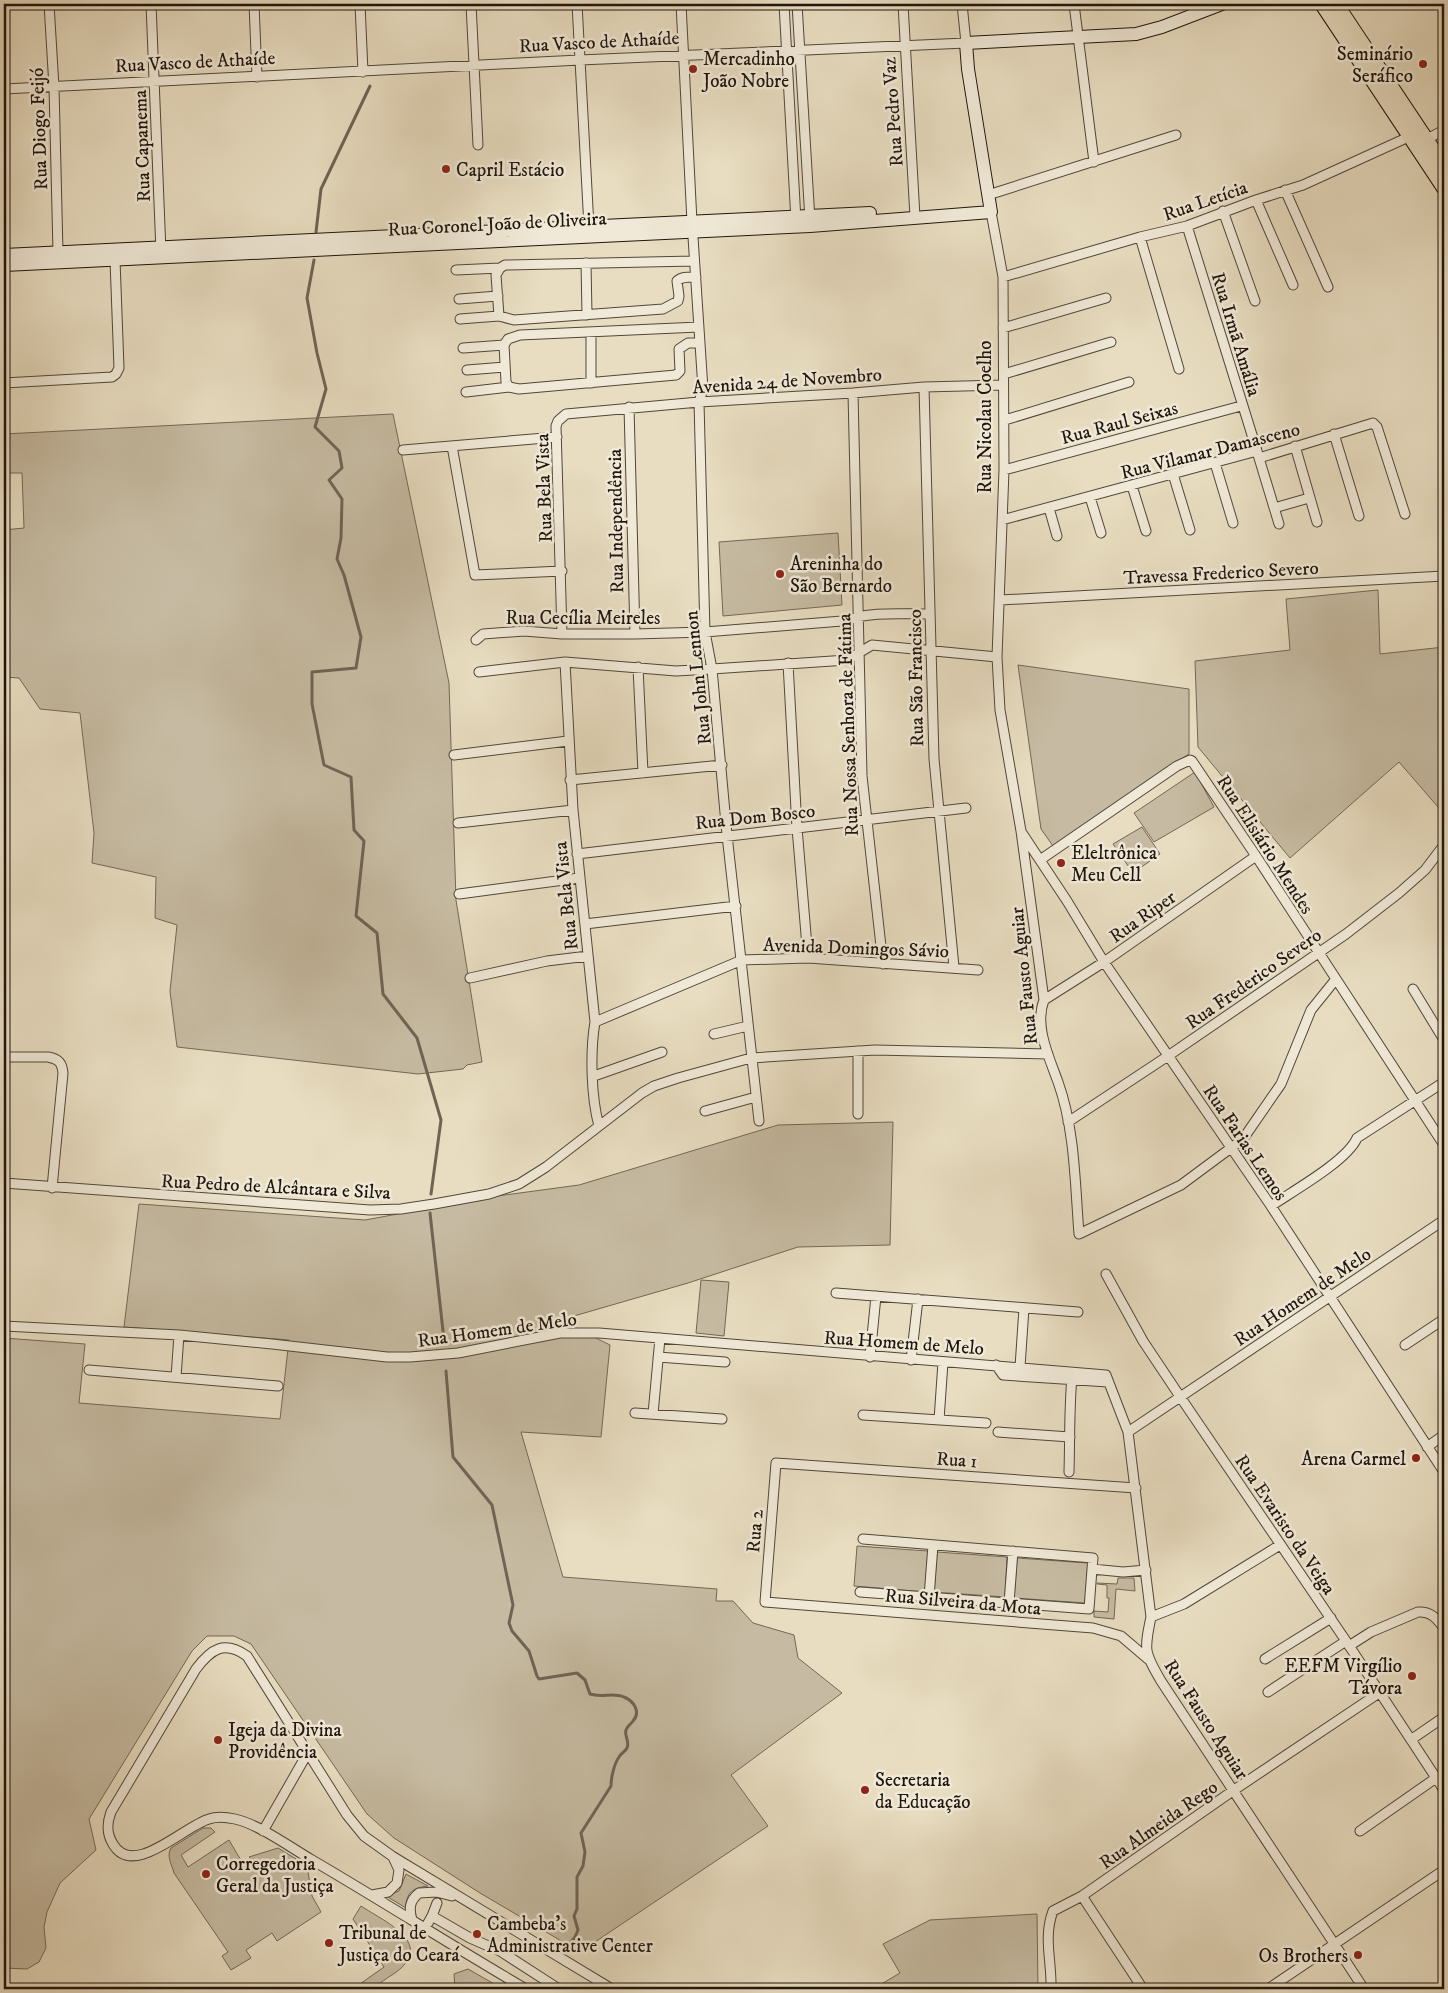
<svg xmlns="http://www.w3.org/2000/svg" width="1448" height="1993" font-family="'IM FELL DW Pica',serif">
	<rect width="100%" height="100%" fill="#e8ddc1"/>
	<filter id="stains"><feTurbulence type="fractalNoise" baseFrequency=".004" numOctaves="4"/><feColorMatrix values="0 0 0 0 .2 0 0 0 0 .09 0 0 0 0 .02 0 0 0 .5 -.17"/></filter>
	<radialGradient id="worn" r=".72"><stop offset=".6" stop-color="#630" stop-opacity="0"/><stop offset="1" stop-color="#630" stop-opacity=".3"/></radialGradient>
	<path fill="#c6bba2" stroke="#726858" d="M393,414L449,683L456,900L482,1062L467,1065L463,1069L418,1074L177,1047L170,991L177,925L155,918L156,877L92,863L94,833L80,713L40,709L19,678L4,677V530L24,528L22,473H4V434Z
		M838,533L842,605L723,616L719,542Z
		M1378,590L1380,654L1444,647V814L1399,762L1290,858L1198,747L1195,661L1290,650L1286,599Z
		M1018,665L1189,689V754L1053,846L1041,829Z
		M1195,772L1214,807L1154,842L1134,813Z
		M1142,827L1160,854L1133,873L1113,844Z
		M893,1122L890,1245L798,1247L688,1283L560,1320L610,1345L601,1437L521,1432L563,1577L717,1589L716,1601H733L753,1623L794,1635L798,1658L842,1693L731,1775L768,1826L580,1952L480,1893L394,1838L367,1814L251,1644L234,1636H207L192,1651L89,1819L96,1850L60,1883L47,1912L44,1927L46,1948L39,1962L27,1969L4,1968V1338L85,1344L79,1403L280,1419L289,1340L124,1327L139,1204L365,1220L490,1197L579,1185L778,1125Z
		M701,1280L729,1282L724,1336L696,1333Z
		M857,1546L928,1551L926,1592L854,1586Z
		M937,1552L1007,1557L1005,1597L934,1592Z
		M1017,1558L1088,1563L1085,1603L1014,1598Z
		M1118,1578H1134L1135,1591L1116,1589L1114,1619L1094,1617V1611L1108,1612L1109,1598H1107V1585L1097,1584V1583L1117,1584Z
		M203,1828H211L215,1832L181,1855L188,1867L229,1840C234,1848 239,1859 246,1866C256,1876 291,1866 303,1863L307,1866L312,1896L321,1912L277,1941L272,1933L246,1950L251,1958L231,1970L222,1956L228,1952L174,1873C172,1865 166,1856 171,1848Z
		M278,1848L296,1859C281,1861 260,1869 249,1857Z
		M406,1874L428,1886C413,1888 406,1892 406,1908L386,1896L399,1891Z
		M361,1906C387,1923 438,1945 392,1975C385,1979 376,1987 369,1989C364,1990 358,1989 353,1989L384,1967L353,1919Z
		M1037,1914L1038,1989H873L900,1973L883,1944L930,1920Z
		M468,1969L503,1989H455L454,1974Z"/>
	<g fill="none" stroke-linecap="round" stroke-linejoin="round">
		<path stroke="#6f6454" stroke-width="3" d="M316,232L321,189L370,86
			M314,260L307,298L317,353L326,389L315,427L339,451L342,468L329,480L342,499L341,538L337,559L344,575L361,637L356,668L312,672V704L324,765L351,777L354,830L364,841L356,916L377,933L383,994L417,1038L441,1120L431,1194
			M430,1213L444,1340
			M446,1371L453,1457L492,1505L513,1605L509,1623L512,1631L529,1651L537,1676L539,1679L577,1673L585,1680L590,1694C602,1698 613,1692 624,1697C634,1701 641,1712 633,1721C631,1724 627,1726 626,1730C624,1736 630,1741 627,1748C625,1752 621,1753 619,1757C614,1764 611,1778 611,1786L581,1833L585,1852L583,1866L577,1877V1909L574,1916L578,1930L575,1937L568,1946"/>
		<defs>
			<path id="street" d="M49,4L54,87L58,252
				M151,4L161,252
				M254,4L257,77
				M360,4L363,72
				M471,4L478,145
				M577,4L589,227
				M681,4L692,222L703,389L699,402L705,632L712,669L727,835L759,1121
				M784,4L796,221
				M797,4L810,220
				M903,4L915,217
				M1074,4L1094,162
				M4,89L580,60L966,43L962,4
				M1423,138L1427,139L1444,130
				M1285,190L1328,287
				M988,195L1176,135
				M1256,200L1293,285
				M1223,211L1255,301
				M991,212L1003,277L1004,470L997,657L1000,710L1021,831L1044,1000C1034,1026 1049,1057 1058,1082C1075,1129 1075,1184 1079,1234L1181,1185L1243,1139L1281,1084L1311,1010L1336,979
				M1187,226L1257,451
				M1140,237L1179,369
				M694,261L505,265L500,268L496,275L499,316L514,320L663,309L678,301L679,296L677,281C682,276 689,277 696,277
				M586,263L587,315
				M456,270L500,268
				M1003,277L1140,237L1187,226L1256,200L1303,185L1413,135
				M459,299L498,296
				M460,319L499,316
				M699,327L520,335L508,339L504,345L506,382L509,387L519,389L676,375L680,371L679,349L688,343H700
				M1003,328L1106,298
				M591,332V383
				M463,348L504,345
				M467,370L505,367
				M1004,374L1111,342
				M4,383L112,377L116,374L119,368L115,260
				M924,387L934,759L954,967
				M466,392L509,387
				M853,393L862,776L883,964
				M629,407L635,634
				M1005,420L1129,382
				M1334,434L1359,516
				M452,446L475,575L562,571
				M1295,446L1317,522
				M403,450L557,437
				M1259,458L1279,524
				M1215,463L1233,523
				M1004,470L1241,406
				M1173,474L1190,530
				M1132,486L1146,531
				M1090,497L1101,533
				M1049,508L1057,536
				M1274,508L1309,498
				M1002,520L1257,451L1259,458L1373,423L1377,427L1405,514
				M1000,600L1444,576
				M562,634L556,426L558,421L566,414L699,402L853,393L924,387L1003,385
				M476,640L483,634L524,631L562,634H635L705,632L842,621C871,611 900,614 930,614
				M565,662L573,810L595,1022C590,1052 591,1097 599,1126
				M788,663L797,828L808,958
				M638,667L643,773
				M479,672L565,662L676,671L712,669L847,660L872,645L997,657
				M454,755L568,741
				M570,780L722,765
				M458,823L573,810
				M1022,833L1067,901L1104,962L1271,1206L1444,1472
				M577,854L966,808
				M1040,860L1177,766L1190,760L1192,761L1256,856L1444,1145
				M459,894L579,878
				M585,924L736,906
				M470,978L547,961L588,956
				M1413,989L1444,1040
				M1044,1000L1104,962L1256,856
				M595,1022L742,960L808,958L978,970
				M714,1034L748,1026
				M4,1057H48C59,1059 62,1063 63,1073L52,1188
				M594,1076L662,1052
				M705,1111L756,1097
				M858,1114V1051
				M1068,1122L1168,1056L1346,934L1399,893L1425,870L1444,845
				M4,1183L370,1210L401,1209L434,1204L489,1194L519,1184L546,1167L642,1093L654,1086L678,1078L751,1058L875,1050L1048,1054
				M1271,1206C1293,1191 1347,1161 1357,1138L1444,1082
				M1106,1274L1143,1341L1181,1398L1346,1641L1444,1790
				M836,1293L1078,1312
				M4,1326L179,1335L272,1344L387,1357H410L458,1353L560,1333H599L1106,1375L1128,1432L1151,1617C1144,1650 1144,1652 1161,1681L1364,1989
				M1405,1345L1444,1319
				M658,1357L725,1362
				M870,1357L876,1296
				M911,1360L918,1299
				M996,1365L1003,1375L1108,1382
				M1020,1367L1024,1308
				M89,1370L278,1386
				M176,1377L179,1335
				M635,1413L722,1419
				M653,1414L660,1338
				M863,1415L986,1423
				M939,1420L943,1362
				M998,1432L1070,1437
				M1128,1432L1444,1220
				M1427,1447L1444,1435
				M1069,1472C1070,1440 1069,1409 1072,1377
				M1136,1488L776,1463L765,1602L1093,1628L1121,1636L1148,1659
				M863,1539L1093,1558L1092,1569
				M860,1592L1089,1609L1092,1569L1123,1572L1146,1570
				M929,1597L933,1545
				M1009,1603L1013,1551
				M1151,1617L1184,1604L1280,1545
				M1349,1646L1371,1632L1418,1612C1431,1611 1437,1619 1444,1628
				M1265,1659L1331,1618
				M1268,1692L1346,1641
				M1412,1739L1444,1717
				M263,1831L307,1754
				M1360,1831L1436,1778
				M372,1895L388,1892L397,1883L399,1870L393,1857
				M1082,1896L1143,1989
				M432,1916L437,1903
				M412,1920C409,1909 409,1901 419,1893L436,1892L452,1896
				M428,1923L432,1916L470,1938L500,1951L559,1989
				M526,1989C454,1947 384,1902 312,1860C290,1847 258,1824 235,1819C226,1817 217,1816 209,1819C184,1826 133,1879 113,1844C106,1833 107,1823 111,1812L196,1669C211,1649 224,1640 247,1656L347,1815L364,1836L392,1856L612,1989
				M1051,1989C1052,1962 1043,1937 1053,1911L1082,1896L1234,1790L1379,1693
				M1268,1989L1444,1870"/>
			<path id="secondary" d="M4,255L870,213
				M4,265L810,226L991,212L968,69L966,43L1136,34L1162,27L1222,4"/>
			<path id="primary" d="M1322,4L1444,188
				M1336,4L1444,166"/>
		</defs>
		<use href="#street" stroke="#51473a" stroke-width="11"/>
		<use href="#secondary" stroke="#1f150d" stroke-width="14"/>
		<use href="#primary" stroke="#1f150d" stroke-width="16"/>
		<use href="#street" stroke="#f0e9d7" stroke-width="9"/>
		<use href="#secondary" stroke="#f0e9d7" stroke-width="12"/>
		<use href="#primary" stroke="#e8ddc1" stroke-width="14"/>
	</g>
	<g fill="#8f2418" stroke="#f0e9d7" stroke-width="2">
		<circle cx="1423" cy="64" r="5"/>
		<circle cx="693" cy="69" r="5"/>
		<circle cx="446" cy="169" r="5"/>
		<circle cx="780" cy="574" r="5"/>
		<circle cx="1061" cy="863" r="5"/>
		<circle cx="1416" cy="1458" r="5"/>
		<circle cx="1412" cy="1676" r="5"/>
		<circle cx="218" cy="1740" r="5"/>
		<circle cx="865" cy="1790" r="5"/>
		<circle cx="206" cy="1874" r="5"/>
		<circle cx="477" cy="1934" r="5"/>
		<circle cx="329" cy="1943" r="5"/>
		<circle cx="1358" cy="1955" r="5"/>
	</g>
	<g text-anchor="middle" stroke-width="5" stroke-linejoin="round" paint-order="stroke">
		<g font-size="19" fill="#1f150d" stroke="#f0e9d7">
			<text transform="translate(599 41) rotate(-3)" y="7">Rua Vasco de Athaíde</text>
			<text transform="translate(195 61) rotate(-3)" y="7">Rua Vasco de Athaíde</text>
			<text transform="translate(892 112) rotate(-94)" y="7">Rua Pedro Vaz</text>
			<text transform="translate(38 129) rotate(-92)" y="7">Rua Diogo Feijó</text>
			<text transform="translate(141 146) rotate(-92)" y="7">Rua Capanema</text>
			<text transform="translate(1205 200) rotate(-19)" y="7">Rua Letícia</text>
			<text transform="translate(497 223) rotate(-3)" y="7">Rua Coronel João de Oliveira</text>
			<text transform="translate(1237 334) rotate(73)" y="7">Rua Irmã Amália</text>
			<text transform="translate(787 380) rotate(-4)" y="7">Avenida 24 de Novembro</text>
			<text transform="translate(984 417) rotate(-90)" y="7">Rua Nicolau Coelho</text>
			<text transform="translate(1119 422) rotate(-15)" y="7">Rua Raul Seixas</text>
			<text transform="translate(1210 450) rotate(-14)" y="7">Rua Vilamar Damasceno</text>
			<text transform="translate(543 488) rotate(-92)" y="7">Rua Bela Vista</text>
			<text transform="translate(615 521) rotate(-91)" y="7">Rua Independência</text>
			<text transform="translate(1221 572) rotate(-3)" y="7">Travessa Frederico Severo</text>
			<text x="583" y="624">Rua Cecília Meireles</text>
			<text transform="translate(697 678) rotate(-96)" y="7">Rua John Lennon</text>
			<text transform="translate(915 678) rotate(-91)" y="7">Rua São Francisco</text>
			<text transform="translate(847 725) rotate(-92)" y="7">Rua Nossa Senhora de Fátima</text>
			<text transform="translate(755 816) rotate(-6)" y="7">Rua Dom Bosco</text>
			<text transform="translate(1266 844) rotate(57)" y="7">Rua Elisiário Mendes</text>
			<text transform="translate(565 896) rotate(-96)" y="7">Rua Bela Vista</text>
			<text transform="translate(1142 916) rotate(-35)" y="7">Rua Riper</text>
			<text transform="translate(856 947) rotate(2)" y="7">Avenida Domingos Sávio</text>
			<text transform="translate(1023 976) rotate(-96)" y="7">Rua Fausto Aguiar</text>
			<text transform="translate(1253 978) rotate(-35)" y="7">Rua Frederico Severo</text>
			<text transform="translate(1246 1142) rotate(56)" y="7">Rua Farias Lemos</text>
			<text transform="translate(276 1186) rotate(3)" y="7">Rua Pedro de Alcântara e Silva</text>
			<text transform="translate(1302 1296) rotate(-34)" y="7">Rua Homem de Melo</text>
			<text transform="translate(497 1329) rotate(-8)" y="7">Rua Homem de Melo</text>
			<text transform="translate(904 1342) rotate(4)" y="7">Rua Homem de Melo</text>
			<text transform="translate(957 1459) rotate(4)" y="7">Rua 1</text>
			<text transform="translate(1286 1524) rotate(56)" y="7">Rua Evaristo da Veiga</text>
			<text transform="translate(754 1531) rotate(-85)" y="7">Rua 2</text>
			<text transform="translate(963 1601) rotate(5)" y="7">Rua Silveira da Mota</text>
			<text transform="translate(1207 1719) rotate(57)" y="7">Rua Fausto Aguiar</text>
			<text transform="translate(1158 1824) rotate(-35)" y="7">Rua Almeida Rego</text>
		</g>
		<g font-size="19" fill="#1f150d" stroke="#f0e9d7" text-anchor="start">
			<text x="1413" y="60" text-anchor="end">Seminário<tspan x="1413" dy="22">Seráfico</tspan></text>
			<text x="703" y="65">Mercadinho<tspan x="703" dy="22">João Nobre</tspan></text>
			<text x="456" y="176">Capril Estácio</text>
			<text x="790" y="570">Areninha do<tspan x="790" dy="22">São Bernardo</tspan></text>
			<text x="1071" y="859">Eleltrônica<tspan x="1071" dy="22">Meu Cell</tspan></text>
			<text x="1406" y="1465" text-anchor="end">Arena Carmel</text>
			<text x="1402" y="1672" text-anchor="end">EEFM Virgílio<tspan x="1402" dy="22">Távora</tspan></text>
			<text x="228" y="1736">Igeja da Divina<tspan x="228" dy="22">Providência</tspan></text>
			<text x="875" y="1786">Secretaria<tspan x="875" dy="22">da Educação</tspan></text>
			<text x="216" y="1870">Corregedoria<tspan x="216" dy="22">Geral da Justiça</tspan></text>
			<text x="487" y="1930">Cambeba's<tspan x="487" dy="22">Administrative Center</tspan></text>
			<text x="339" y="1939">Tribunal de<tspan x="339" dy="22">Justiça do Ceará</tspan></text>
			<text x="1348" y="1962" text-anchor="end">Os Brothers</text>
		</g>
	</g>
	<rect width="1448" height="1993" fill="none" stroke="#e8ddc1" stroke-width="20"/>
	<rect x="5" y="5" width="1438" height="1983" fill="none" stroke="#1f150d" stroke-width="2.5"/>
	<rect x="10" y="10" width="1428" height="1973" fill="none" stroke="#1f150d"/>
	<rect width="100%" height="100%" filter="url(#stains)"/>
	<rect width="100%" height="100%" fill="url(#worn)"/>
</svg>
